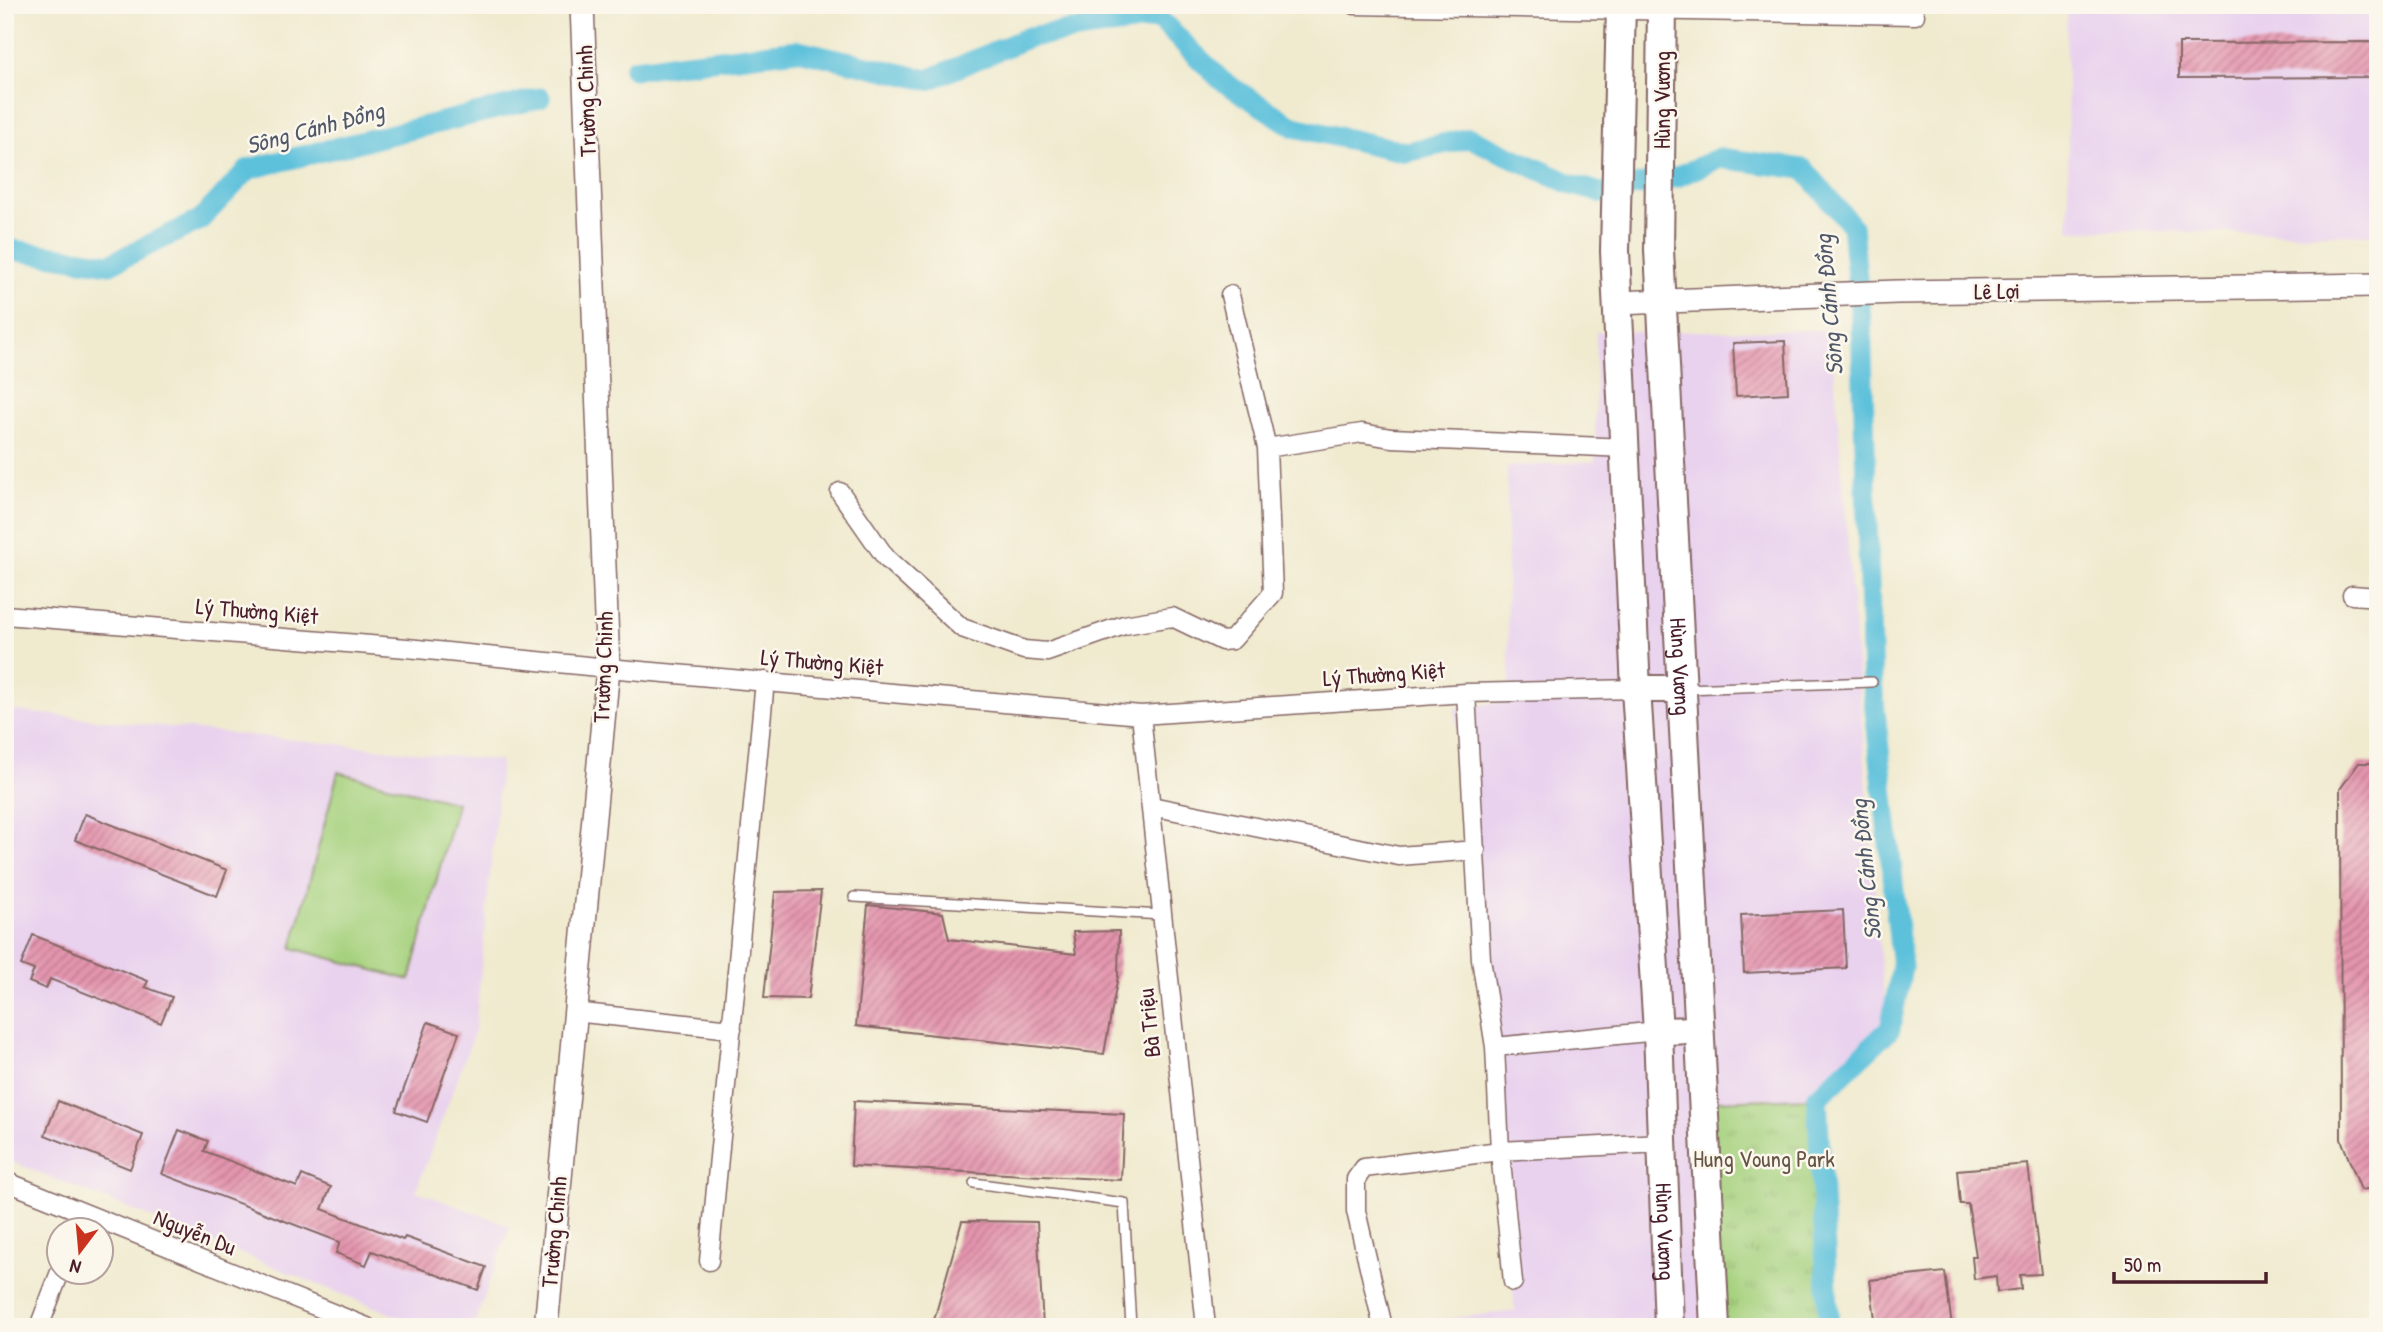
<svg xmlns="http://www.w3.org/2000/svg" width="2383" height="1332" font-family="'Patrick Hand',sans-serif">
	<defs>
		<pattern id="grass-tufts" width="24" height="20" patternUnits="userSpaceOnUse" patternTransform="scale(1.75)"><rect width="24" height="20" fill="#a6d17e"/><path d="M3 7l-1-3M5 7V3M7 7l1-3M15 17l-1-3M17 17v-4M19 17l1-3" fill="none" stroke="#90b36d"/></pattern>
		<pattern id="building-hatch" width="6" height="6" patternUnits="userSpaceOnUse" patternTransform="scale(1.75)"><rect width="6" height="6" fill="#e495ae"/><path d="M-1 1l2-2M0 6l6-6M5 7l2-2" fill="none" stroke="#bb798e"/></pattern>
	</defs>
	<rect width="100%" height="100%" fill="#fbf7ec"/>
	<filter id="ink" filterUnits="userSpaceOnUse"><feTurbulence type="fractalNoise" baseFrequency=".0143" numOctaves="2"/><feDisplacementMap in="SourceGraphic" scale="14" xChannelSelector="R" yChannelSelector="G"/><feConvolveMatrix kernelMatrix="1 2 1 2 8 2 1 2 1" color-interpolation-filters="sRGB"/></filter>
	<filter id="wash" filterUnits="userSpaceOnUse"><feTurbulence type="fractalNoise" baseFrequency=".00686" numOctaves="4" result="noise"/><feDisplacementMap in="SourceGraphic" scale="28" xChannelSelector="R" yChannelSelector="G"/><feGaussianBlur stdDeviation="1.57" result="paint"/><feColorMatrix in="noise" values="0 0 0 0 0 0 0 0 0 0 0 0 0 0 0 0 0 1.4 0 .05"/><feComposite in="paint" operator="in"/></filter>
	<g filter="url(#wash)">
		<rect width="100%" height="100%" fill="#f0eacf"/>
		<path fill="#e9d2ee" d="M2066,5H2378V235L2069,230Z
			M1831,330L1882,979L1890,1029L1817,1098L1705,1102L1715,1327H1376L1515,1311L1455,708L1511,701L1507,614V467L1595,461L1596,332Z
			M5,710L501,761L475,1030L416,1191L510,1226L473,1327H424L5,1159Z"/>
		<path fill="url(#grass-tufts)" stroke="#787854" stroke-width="2" d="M1817,1098L1829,1327H1715L1705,1101Z"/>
		<path fill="#a6d17e" stroke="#787854" stroke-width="2" d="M338,772L457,803L410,980L292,948Z"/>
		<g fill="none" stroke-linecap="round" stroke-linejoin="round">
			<path stroke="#5dc1db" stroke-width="21" d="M634,69L798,50L928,80L1029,37L1158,18L1222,81L1294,127L1406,152L1470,138L1573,185L1602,193L1677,177L1719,158L1804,169L1852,226L1861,319L1872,682L1902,967L1890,1029L1817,1098L1829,1327
				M5,249L110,264L200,220L249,169L540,98"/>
		</g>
		<g id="blocks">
			<path fill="url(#building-hatch)" d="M2378,42V77L2179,78V43Z
				M1785,341L1788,393L1736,396L1733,343Z
				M2359,763H2378V1187L2361,1190L2341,1139L2340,789Z
				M85,814L227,870L217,896L75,840Z
				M821,891L808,999L764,998L775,892Z
				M868,905L943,913L949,939L1076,954L1073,932L1119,931L1118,976L1104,1054L856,1026Z
				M1843,910L1846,968L1744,973L1741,915Z
				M33,935L148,981L145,987L172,997L161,1023L50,979L46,989L29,982L34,970L21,965Z
				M428,1022L459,1033L427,1122L396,1111Z
				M58,1101L143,1135L130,1169L45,1135Z
				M854,1101L1124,1114L1121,1180L851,1166Z
				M179,1130L208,1141L204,1151L297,1187L302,1175L331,1187L322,1209L403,1240L405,1237L486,1267L478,1290L372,1251L366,1265L336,1253L340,1242L162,1174Z
				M2028,1164L2041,1274L2020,1275L2021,1289L1997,1292L1996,1276L1974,1279L1972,1256H1976L1968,1204H1960L1957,1170Z
				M962,1221L1037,1222L1043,1327H932Z
				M1945,1272L1952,1327H1876L1870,1280Z"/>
		</g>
	</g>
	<g filter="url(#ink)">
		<use href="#blocks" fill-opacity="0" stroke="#846664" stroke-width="2"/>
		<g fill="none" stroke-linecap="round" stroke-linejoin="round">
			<defs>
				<path id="service" d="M1685,689L1872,682
					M854,897L1162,915
					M974,1183L1124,1203L1131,1327"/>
				<path id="minor" d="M1355,5L1915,15
					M1267,448L1362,433L1391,438L1626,448
					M840,492L886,558L962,628L1024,650L1047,652L1124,625L1172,617L1222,641L1232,640L1273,593L1267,448L1230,295
					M2352,595L2378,597
					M5,615L407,648L608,668L1141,715L1466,693L1636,689
					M1466,693L1481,959L1495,1047L1500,1151L1513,1282
					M1141,715L1206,1327
					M1151,806L1399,856L1476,850
					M574,1012L732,1029
					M1495,1047L1658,1031
					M5,1181L367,1327
					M709,1261L765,681
					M39,1327L60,1272
					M1383,1327L1356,1211V1179L1364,1168L1500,1151L1662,1143"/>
				<path id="tertiary" d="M1617,303L1897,292L2378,285
					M546,1327L608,668L582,5"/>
				<path id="secondary" d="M1636,689H1680
					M1658,1031L1700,1030"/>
				<g id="primary">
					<path id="s1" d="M1621,5L1615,251L1636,689L1658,1031L1669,1327"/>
					<path id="s2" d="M1662,5L1659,250L1715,1327"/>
				</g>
			</defs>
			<use href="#service" stroke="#846664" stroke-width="12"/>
			<use href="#minor" stroke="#846664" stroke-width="21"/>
			<use href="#tertiary" stroke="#846664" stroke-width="26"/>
			<use href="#secondary" stroke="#846664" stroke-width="30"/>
			<use href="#primary" stroke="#846664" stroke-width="32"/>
			<use href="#service" stroke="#fff" stroke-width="9"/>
			<use href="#minor" stroke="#fff" stroke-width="18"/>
			<use href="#tertiary" stroke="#fff" stroke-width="23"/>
			<use href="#secondary" stroke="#fff" stroke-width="26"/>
			<use href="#primary" stroke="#fff" stroke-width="28"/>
		</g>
	</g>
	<g text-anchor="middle" stroke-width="5" stroke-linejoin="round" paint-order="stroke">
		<g font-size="23" fill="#4a1f2b" stroke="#fbf7ec">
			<text transform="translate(1662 100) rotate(-90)" y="8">Hùng Vương</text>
			<text transform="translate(586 101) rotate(-92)" y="8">Trường Chinh</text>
			<text transform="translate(1997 291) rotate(-1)" y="8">Lê Lợi</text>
			<text transform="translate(257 611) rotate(5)" y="8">Lý Thường Kiệt</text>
			<text transform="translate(822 662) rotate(5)" y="8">Lý Thường Kiệt</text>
			<text dy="8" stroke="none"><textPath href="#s2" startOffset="662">Hùng Vương</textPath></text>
			<text transform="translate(603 667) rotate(-88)" y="8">Trường Chinh</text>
			<text transform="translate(1384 674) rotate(-4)" y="8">Lý Thường Kiệt</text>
			<text transform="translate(1149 1023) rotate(-96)" y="8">Bà Triệu</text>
			<text transform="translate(195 1232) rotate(22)" y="8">Nguyễn Du</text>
			<text transform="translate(554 1232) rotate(-85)" y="8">Trường Chinh</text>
			<text dy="8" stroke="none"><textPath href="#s1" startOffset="1228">Hùng Vương</textPath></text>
		</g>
		<g font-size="23" fill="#665444" stroke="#fbf7ec">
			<text x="1764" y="1167">Hung Voung Park</text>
		</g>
		<g font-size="24" font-style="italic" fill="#515869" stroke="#fbf7ec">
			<text transform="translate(315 128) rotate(-15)" y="8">Sông Cánh Đồng</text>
			<text transform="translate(1829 305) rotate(-95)" y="8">Sông Cánh Đồng</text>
			<text transform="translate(1866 870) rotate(-96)" y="8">Sông Cánh Đồng</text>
		</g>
	</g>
	<rect width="2383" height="1332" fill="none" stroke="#fbf7ec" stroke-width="28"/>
	<g transform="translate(80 1251) rotate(196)"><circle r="33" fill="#fbf7ec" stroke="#b4a19f" stroke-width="2"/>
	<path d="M0-5L12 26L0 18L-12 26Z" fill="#c8321e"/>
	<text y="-10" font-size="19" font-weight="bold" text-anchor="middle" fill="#4a1f2b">N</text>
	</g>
	<path d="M2114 1272v10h152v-10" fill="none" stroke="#4a1f2b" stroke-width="3.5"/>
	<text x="2124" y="1272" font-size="21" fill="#4a1f2b" stroke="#fbf7ec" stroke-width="5" paint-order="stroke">50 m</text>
</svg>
